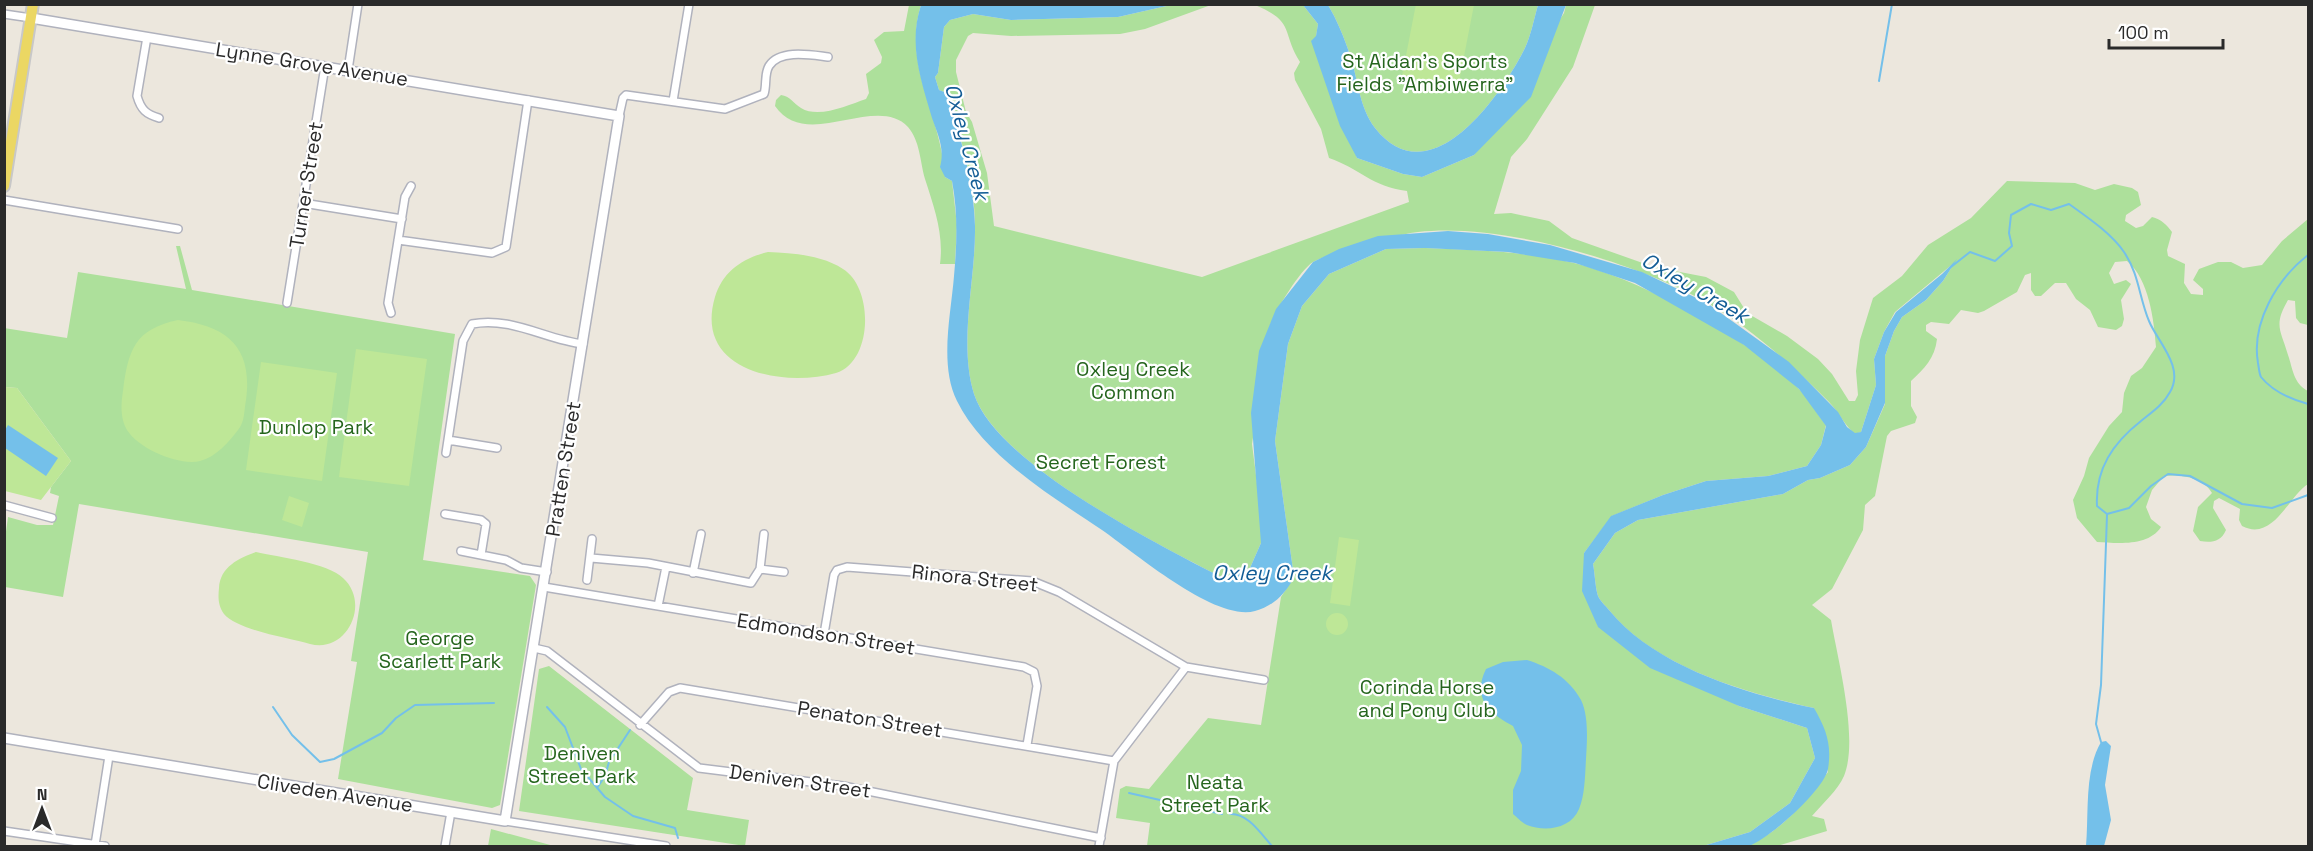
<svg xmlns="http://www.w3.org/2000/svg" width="2313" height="851" font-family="'Space Grotesk',sans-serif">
	<rect width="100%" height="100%" fill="#ece7dd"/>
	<path fill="#ade09b" d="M909,5H921C902,65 942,117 945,177L952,181L957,225L955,264H940C944,234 934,207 925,179C920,161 920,141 908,127C876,93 806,152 775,106L776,100L781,95C790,96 793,103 801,108C819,119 848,105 866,99L869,93L866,74L881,63L882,57L874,40L884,32L904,31Z
		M1171,5H1211L1145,29L1120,34L1011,36L973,33L968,36L956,60V72L966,112L972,122L987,173L994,226L1202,277L1409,202L1407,191C1372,187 1359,168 1329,158L1321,129L1295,80L1294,73L1300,62C1281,32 1296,22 1255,5H1303L1318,24L1316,37L1357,158L1403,174L1422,177L1474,155L1564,13L1566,5H1595L1573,67L1527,139L1511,157L1494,214L1511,213L1549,221L1572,238L1654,267L1706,277L1734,292L1747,313L1787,336L1818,359L1832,374L1849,401H1855L1858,395L1856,371L1860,340L1873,298L1902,276L1928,245L1971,218L2007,181L2075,183L2095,190L2114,184L2132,188L2138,192L2141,205L2126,215L2125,221L2136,228L2143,226L2152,217C2161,219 2167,225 2172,232L2167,250L2168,256L2185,264L2184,283L2191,294L2203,295V289L2193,280L2199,269L2218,262H2231L2243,268L2262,265L2282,241L2308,219V325L2300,323L2296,318L2295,301L2288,300C2273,326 2281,330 2288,355C2293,369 2293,383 2308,391V484C2288,497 2273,542 2242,526L2239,520L2240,509L2219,498L2214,501L2213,508L2226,530C2221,542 2211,543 2200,541L2193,531L2198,507L2212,493C2203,477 2180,474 2164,476L2152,490L2146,507L2151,519L2161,527C2148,547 2117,543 2097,542L2077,518L2073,500L2084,476L2089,458L2109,426L2122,412L2124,393L2131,376L2142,368L2156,347C2154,320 2149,279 2127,261L2115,262L2109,273L2114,284L2126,280L2131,284L2121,300L2124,319L2122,326L2116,330L2098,327L2090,310L2076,299L2066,283H2055L2041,296H2035L2031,290V273L2025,275L2017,292L1984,311L1978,313L1961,310L1949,324L1931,322L1926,325V331L1937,339C1935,358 1924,369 1911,381V406L1917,417L1915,423L1891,431L1887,436L1875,496L1865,505L1863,530L1832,589L1812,605L1831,620C1838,661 1859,739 1844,776C1838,790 1822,804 1812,816L1824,819L1827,831L1777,846H1747C1782,831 1805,802 1828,772L1814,708C1746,693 1654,667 1609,610C1606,606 1600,601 1598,596C1595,586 1595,574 1593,564L1615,533L1638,520L1783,494L1808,480L1820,478L1850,465L1866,447L1885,404V356L1894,331L1902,317L1926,300L1943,281L1955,262L1895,312L1884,332L1874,359L1876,385L1861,432L1855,434C1844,425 1839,412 1829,402C1793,366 1751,328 1706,302C1634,262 1501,222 1418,232C1398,234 1376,243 1357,249C1344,253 1325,255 1313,262C1300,270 1276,310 1270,325L1252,444L1262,522L1261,543L1250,568L1230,577L1219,576C1156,543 997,464 974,394C958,342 976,279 975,226C975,180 960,137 947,93L939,90L935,77L938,73L944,27L950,20L973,14L1011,20L1118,17Z
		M1328,5H1538C1534,19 1531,35 1525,48C1501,96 1430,198 1375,128C1359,107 1358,79 1350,55C1344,37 1337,20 1328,5Z
		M176,246H180L192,290L455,334L423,560L530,576L536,585L500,805L492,808L338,779L357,662L351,661L368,552L79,504L63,597L5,587L4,546L8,517L37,525H53L59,496L50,493L51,487L71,461L17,388L5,387L4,328L67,338L78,272L186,289Z
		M1425,248C1475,250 1525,251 1574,263C1641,279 1751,340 1799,389C1809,399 1817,414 1826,425L1821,445L1807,466L1768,476L1706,481L1663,495L1612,516L1584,553L1598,626L1739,706L1807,728L1815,758L1790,803L1750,832L1703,846H1147L1150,823L1116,818L1120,789L1126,786L1149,789L1208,718L1261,725L1281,597L1294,577L1275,441L1288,344L1302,306L1329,274L1386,249Z
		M549,666L693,778L687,810L749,820L745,846L519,811L539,669Z
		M491,829L554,846H488Z"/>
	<path fill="#bee797" d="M1416,4L1474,5L1458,87L1402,76Z
		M768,252C792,253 822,255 843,269C874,288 873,362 836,373C782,388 693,371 715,297C723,271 743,258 768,252Z
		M178,320C228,326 253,348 246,400C244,410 245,422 238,430C229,442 216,457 200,461C179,466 139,449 127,430C120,418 121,404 123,391C128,350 135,329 178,320Z
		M356,349L427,359L409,486L339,477Z
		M261,362L337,373L322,481L246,470Z
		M5,387L17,388L71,461L41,500L5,491Z
		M289,496L309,503L302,527L282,520Z
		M1339,537L1359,540L1350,606L1330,603Z
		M256,552C278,557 328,563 343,578C371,603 347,654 310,644C289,638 237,630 224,614C218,606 218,597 219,588C220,567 239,558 256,552Z
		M1326 624a11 11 0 1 1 22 0a11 11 0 1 1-22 0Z"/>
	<path fill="#74c0ea" d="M921,5H1171L1118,17L1011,20L973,14L950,20L944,27L938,73L935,77L939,90L947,93C960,137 974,180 975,226C976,279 958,342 974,394C996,463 1156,543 1219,576L1230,577L1250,568L1261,543L1251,413L1259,351L1276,309L1313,262L1339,249L1378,236L1448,231L1488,234L1550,245L1642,272L1707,303L1789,362L1838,412L1847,427L1855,433L1861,432L1876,385L1874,359L1884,332L1896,312L1942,274L1957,259L1943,281L1926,300L1902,317L1894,331L1885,356V403L1866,447L1850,465L1820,478L1808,480L1783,494L1638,520L1615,533L1593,564C1595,574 1595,586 1598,596C1600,601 1606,606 1609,610C1654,666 1746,694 1814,708C1826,729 1832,744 1828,769C1824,790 1769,839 1749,846C1736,850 1717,847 1703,846L1750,832L1790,803L1815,758L1807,728L1739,706L1650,668L1598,627L1582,591L1584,553L1611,516L1663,495L1706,481L1768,476L1807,466L1821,445L1826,426L1799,389L1744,345L1635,283L1575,263L1508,252L1425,248L1386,249L1329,274L1302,306L1288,344L1275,441L1294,577C1286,593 1274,606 1255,611C1215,622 1134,552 1102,530C1053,497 984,456 957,401C939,365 951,314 954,276C957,243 958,213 952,181L945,177L940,167C945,149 938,135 932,118C921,80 908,44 921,5Z
		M1303,5H1328C1337,20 1344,37 1350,55C1358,79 1359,107 1375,128C1430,198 1501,96 1525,48C1531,35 1534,19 1538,5H1566L1531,97L1474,155L1422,177L1403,174L1357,158L1340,126L1311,41L1316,36L1318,24Z
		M8,425L58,458L46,476L5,448V430Z
		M1527,660C1549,667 1569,678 1581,700C1589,716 1587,742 1586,759C1585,775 1585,795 1579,809C1571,829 1545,832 1527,825C1522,823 1517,817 1513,814V790L1521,771L1522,745L1513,726C1488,713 1472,697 1486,669L1503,662Z
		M2106,741L2111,746L2105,785L2111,820L2104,846H2086C2089,814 2084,771 2101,742Z"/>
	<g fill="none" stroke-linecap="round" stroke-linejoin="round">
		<path stroke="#74c0ea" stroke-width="2" d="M1879,81L1892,4
			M2308,255C2277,279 2251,323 2258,363C2259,368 2259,373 2261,377C2273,392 2290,399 2308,404
			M1951,267L1970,252L1995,261L2012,246L2009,233L2011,215L2031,204L2051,210L2069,204C2087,217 2111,233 2124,252C2139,274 2139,297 2149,321C2157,341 2185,367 2170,392C2163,405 2152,412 2141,421C2113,443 2095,469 2097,506L2107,514L2129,508L2151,486L2168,474L2190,476L2242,504L2272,508L2308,495
			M273,707L292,735L320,762L334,759L382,733L396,718L415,705L494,703
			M547,707L565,727L581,769L605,797L633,816L675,828L678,838
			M2101,742L2096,724L2101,685L2107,515
			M597,788L605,776L609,762L630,730
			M1129,793L1222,814
			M1230,814C1248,813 1261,834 1272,846"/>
		<defs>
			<path id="minor" d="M4,14L31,18
				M147,37L137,96C141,110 146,114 159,118
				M348,70L358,4
				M673,101L689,4
				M619,116L623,98L626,95L725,109L764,94C767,85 764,74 769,66C780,49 811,55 828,57
				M4,200L178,229
				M303,203L402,219
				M398,240L492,253L506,247L528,100
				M287,303L325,66
				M391,313L388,303L405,197L411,186
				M448,440L497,448
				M446,453L463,341L472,324C510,316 547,340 583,344
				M4,505L52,518
				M445,514L481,520L486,524L481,555
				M461,551L506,560L521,568L547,572
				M591,558L648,563L751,583L760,569L764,534
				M760,569L784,572
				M693,573L701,534
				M587,580L592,539
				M544,587L1024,667L1034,672L1037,686L1027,745
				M658,606L666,567
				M824,634L834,575L837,570L847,567L1032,581L1059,592L1186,667L1264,680
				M534,648L547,651L699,768L843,786L1101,838
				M640,725L669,692L680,688L1114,761
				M505,821L666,846
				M4,831L105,846
				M95,845L109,756
				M445,846L451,812
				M1099,846L1114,761L1186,667"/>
			<path id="tertiary" d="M4,738L505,821L619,116L31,18"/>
			<path id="primary" d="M4,186L33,4"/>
		</defs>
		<use href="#minor" stroke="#b0b2bd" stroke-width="10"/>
		<use href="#tertiary" stroke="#b0b2bd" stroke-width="12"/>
		<use href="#primary" stroke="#c8c8c8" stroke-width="14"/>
		<use href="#minor" stroke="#fff" stroke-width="7"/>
		<use href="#tertiary" stroke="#fff" stroke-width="9"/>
		<use href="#primary" stroke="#ebd763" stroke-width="10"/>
	</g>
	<g text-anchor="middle" stroke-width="4.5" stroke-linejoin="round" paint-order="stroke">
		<g font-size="20" fill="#25651d" stroke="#fff">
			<text x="1425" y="68">St Aidan's Sports<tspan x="1425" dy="23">Fields "Ambiwerra"</tspan></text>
			<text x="1133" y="376">Oxley Creek<tspan x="1133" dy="23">Common</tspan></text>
			<text x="316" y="434">Dunlop Park</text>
			<text x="1101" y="469">Secret Forest</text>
			<text x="440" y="645">George<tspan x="440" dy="23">Scarlett Park</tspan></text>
			<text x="1427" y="694">Corinda Horse<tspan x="1427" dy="23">and Pony Club</tspan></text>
			<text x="582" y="760">Deniven<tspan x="582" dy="23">Street Park</tspan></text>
			<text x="1215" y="789">Neata<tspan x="1215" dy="23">Street Park</tspan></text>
		</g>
		<g font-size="20" fill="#2a2a2a" stroke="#fff">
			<text transform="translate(312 64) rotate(9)" y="7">Lynne Grove Avenue</text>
			<text transform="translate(306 185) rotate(-81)" y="7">Turner Street</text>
			<text transform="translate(563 469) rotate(-81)" y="7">Pratten Street</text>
			<text transform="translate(975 578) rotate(6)" y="7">Rinora Street</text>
			<text transform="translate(826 634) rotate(9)" y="7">Edmondson Street</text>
			<text transform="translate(870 719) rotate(9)" y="7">Penaton Street</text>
			<text transform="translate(800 781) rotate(8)" y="7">Deniven Street</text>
			<text transform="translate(335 793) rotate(9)" y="7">Cliveden Avenue</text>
		</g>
		<g font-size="21" font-style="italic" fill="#135d96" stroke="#fff">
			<text transform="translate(967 142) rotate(75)" y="7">Oxley Creek</text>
			<text transform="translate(1695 288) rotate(30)" y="7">Oxley Creek</text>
			<text x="1272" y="580">Oxley Creek</text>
		</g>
	</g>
	<rect width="2313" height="851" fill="none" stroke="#2a2a2a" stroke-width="12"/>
	<g transform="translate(42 809)" stroke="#ffffff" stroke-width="4.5" paint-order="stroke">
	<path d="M0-4.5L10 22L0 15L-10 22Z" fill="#2a2a2a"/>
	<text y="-9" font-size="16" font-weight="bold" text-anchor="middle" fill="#2a2a2a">N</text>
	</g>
	<path d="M2109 39v9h114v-9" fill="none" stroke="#2a2a2a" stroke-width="3"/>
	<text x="2118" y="39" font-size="18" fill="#2a2a2a" stroke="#ffffff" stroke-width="4.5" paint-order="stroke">100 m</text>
</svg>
